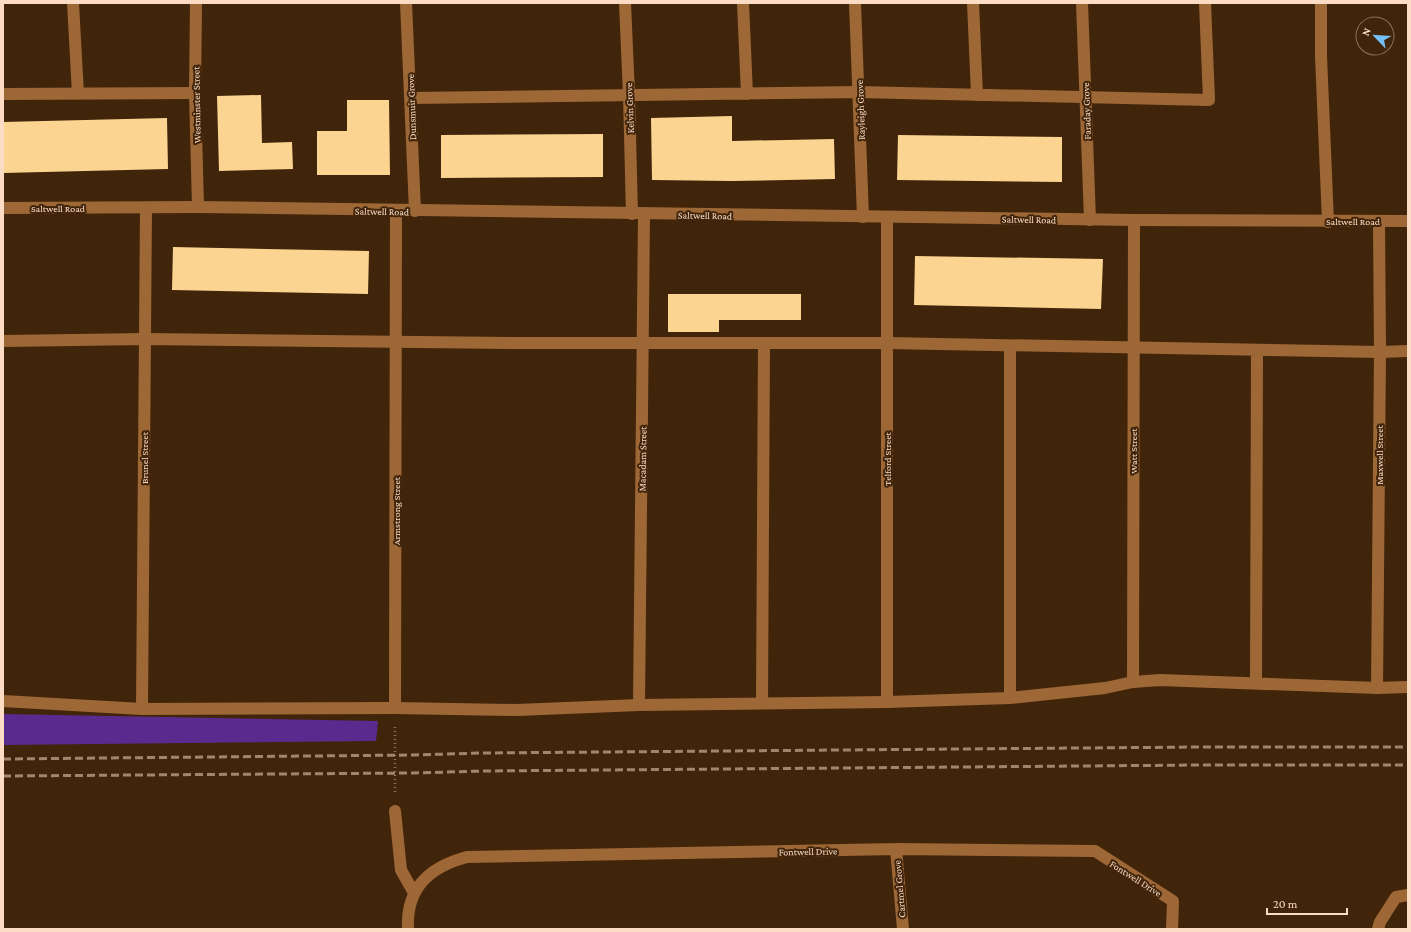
<svg xmlns="http://www.w3.org/2000/svg" width="1411" height="932" font-family="'Crimson Pro',serif">
	<rect width="100%" height="100%" fill="#41250b"/>
	<path fill="#592b8f" d="M3,714L378,721L376,741L3,745Z"/>
	<path fill="#fbd491" d="M261,95L262,143L292,142L293,169L219,171L217,96Z
		M347,100H389L390,175H317V131H347Z
		M732,116V141L834,139L835,179L732,181L652,180L651,118Z
		M167,118L168,169L3,173V122Z
		M603,134V177L441,178V135Z
		M898,135L1062,137V182L897,180Z
		M173,247L369,251L368,294L172,290Z
		M915,256L1103,259L1101,309L914,305Z
		M668,294H801V320H719V332H668Z"/>
	<g fill="none" stroke-linecap="round" stroke-linejoin="round">
		<path stroke="#8f7158" stroke-width="2.5" stroke-dasharray="1 3" stroke-linecap="butt" d="M395,727V792"/>
		<path stroke="#9e6736" stroke-width="12" d="M73,3L78,94
			M743,3L747,94
			M973,3L977,95
			M1321,3V56L1328,222
			M3,94L195,93
			M411,98L859,92L1209,100L1205,3
			M3,341L145,339L518,343H887L1380,352L1408,351
			M1010,346V698
			M1256,683L1257,350
			M3,701L142,709L395,708L517,710L639,705L887,702L1010,698L1105,688L1133,682L1160,680L1377,688L1408,687
			M762,703L764,343
			M395,811L401,870L414,893
			M1378,929L1380,922L1396,897L1408,895"/>
		<path stroke="#9e6736" stroke-width="12" d="M196,3L195,93L198,207
			M406,3L415,211
			M625,3L629,95L632,214
			M855,3L863,217
			M1082,3L1090,220
			M887,217V702
			M1133,682L1134,220
			M1377,688L1380,352L1379,222
			M639,705L644,214
			M395,708L396,211
			M142,709L146,208
			M896,849L903,929
			M408,929C406,888 429,867 467,857L896,849L1095,851L1173,901L1172,929"/>
		<path stroke="#9e6736" stroke-width="12" d="M3,208L198,207L1134,220L1408,221"/>
		<path stroke="#a3856c" stroke-width="3" stroke-dasharray="8 4" stroke-linecap="butt" d="M3,759L413,755L483,753L1200,747H1408
			M3,776L413,773L484,771L1200,765H1408"/>
	</g>
	<g text-anchor="middle" stroke-width="4" stroke-linejoin="round" paint-order="stroke">
		<g font-size="10" fill="#fcdcc4" stroke="#41250b">
			<text transform="translate(196 105) rotate(-91)" y="4">Westminster Street</text>
			<text transform="translate(411 107) rotate(-92)" y="4">Dunsmuir Grove</text>
			<text transform="translate(629 108) rotate(-92)" y="4">Kelvin Grove</text>
			<text transform="translate(860 110) rotate(-92)" y="4">Rayleigh Grove</text>
			<text transform="translate(1086 111) rotate(-92)" y="4">Faraday Grove</text>
			<text x="58" y="212">Saltwell Road</text>
			<text transform="translate(382 211) rotate(1)" y="4">Saltwell Road</text>
			<text transform="translate(705 215) rotate(1)" y="4">Saltwell Road</text>
			<text transform="translate(1029 219) rotate(1)" y="4">Saltwell Road</text>
			<text x="1353" y="225">Saltwell Road</text>
			<text transform="translate(1133 451) rotate(-90)" y="4">Watt Street</text>
			<text transform="translate(1379 455) rotate(-90)" y="4">Maxwell Street</text>
			<text transform="translate(144 458) rotate(-90)" y="4">Brunel Street</text>
			<text transform="translate(642 459) rotate(-89)" y="4">Macadam Street</text>
			<text transform="translate(887 459) rotate(-90)" y="4">Telford Street</text>
			<text transform="translate(396 511) rotate(-90)" y="4">Armstrong Street</text>
			<text transform="translate(808 851) rotate(-1)" y="4">Fontwell Drive</text>
			<text transform="translate(1136 878) rotate(32)" y="4">Fontwell Drive</text>
			<text transform="translate(899 889) rotate(-95)" y="4">Cartmel Grove</text>
		</g>
	</g>
	<rect width="1411" height="932" fill="none" stroke="#fcdcc4" stroke-width="8"/>
	<g transform="translate(1375 36) rotate(295)"><circle r="19" fill="#41250b" stroke="#8c6e55"/>
	<path d="M0-3L7 15L0 10L-7 15Z" fill="#74c0f6"/>
	<text y="-6" font-size="11" font-weight="bold" text-anchor="middle" fill="#fcdcc4">N</text>
	</g>
	<path d="M1267 908v6h80v-6" fill="none" stroke="#fcdcc4" stroke-width="2"/>
	<text x="1273" y="908" font-size="12" fill="#fcdcc4" stroke="#41250b" stroke-width="3" paint-order="stroke">20 m</text>
</svg>
